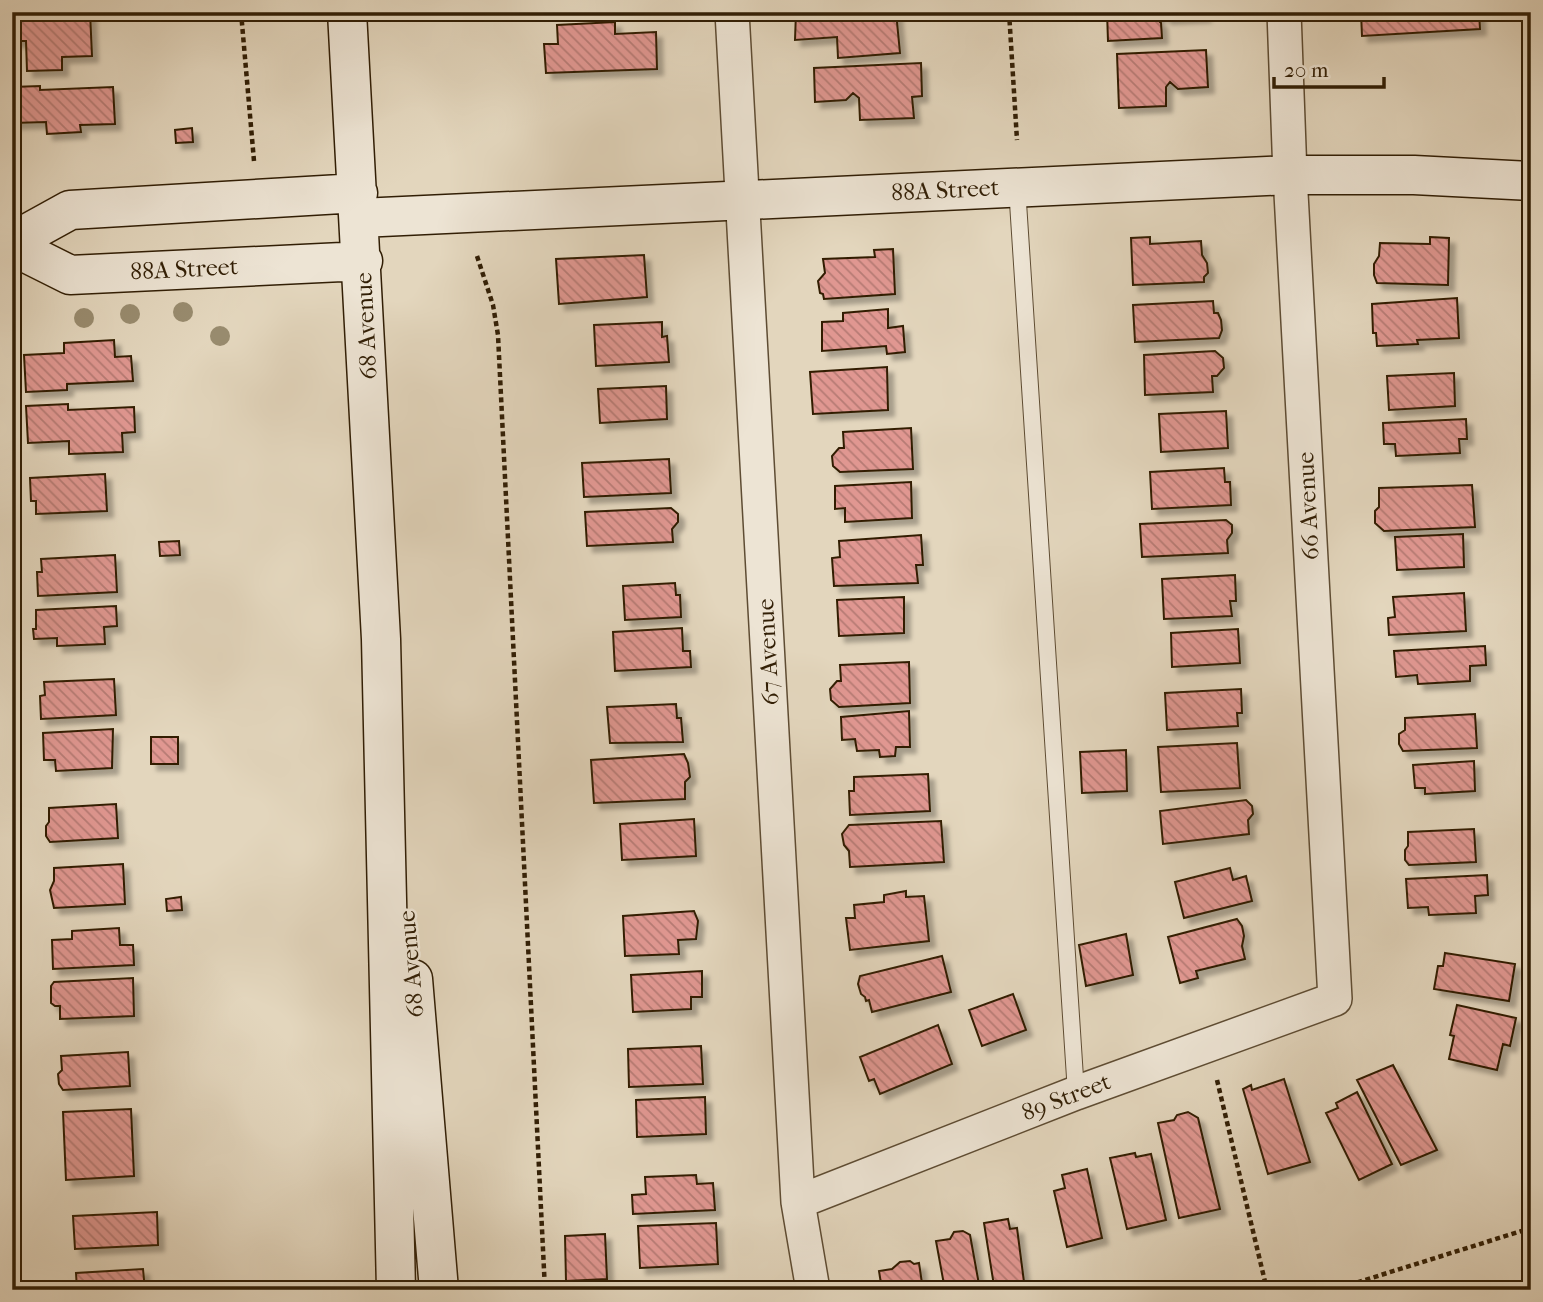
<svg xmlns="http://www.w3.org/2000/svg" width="1543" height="1302" font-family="'IM FELL French Canon',serif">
	<defs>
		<pattern id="building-back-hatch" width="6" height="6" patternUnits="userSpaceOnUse" patternTransform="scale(1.75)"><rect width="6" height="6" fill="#e09791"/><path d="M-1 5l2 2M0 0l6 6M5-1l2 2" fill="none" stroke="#b67b74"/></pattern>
		<filter id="shadow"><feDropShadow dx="6" dy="6" stdDeviation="2" flood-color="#0004"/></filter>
	</defs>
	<rect width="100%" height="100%" fill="#e3d6bd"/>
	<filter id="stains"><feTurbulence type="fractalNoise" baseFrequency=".00286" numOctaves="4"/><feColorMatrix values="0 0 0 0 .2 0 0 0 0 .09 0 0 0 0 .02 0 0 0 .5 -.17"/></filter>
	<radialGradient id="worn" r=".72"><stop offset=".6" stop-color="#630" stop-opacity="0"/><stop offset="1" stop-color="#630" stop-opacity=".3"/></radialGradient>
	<path fill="url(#building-back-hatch)" stroke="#311e05" stroke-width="2" filter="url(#shadow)" d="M25,12H90L92,56L62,57V70L27,71L26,41H12V18H25Z
		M796,12H896L900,53L838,58L837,37L795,40Z
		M1107,12H1204L1205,16L1166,18L1161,13L1156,18L1161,23L1162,38L1108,41Z
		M1361,12H1479L1480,29L1362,36Z
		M615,22V34L656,32L657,69L546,73L544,44H558L557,25Z
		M1206,50L1208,87L1178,89L1170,82L1166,87V106L1119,108L1117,54Z
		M921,63L922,96L912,97L914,118L860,120L859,98L853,93L846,100L815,102L814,68Z
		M40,86V90L113,87L115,124L80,125L81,132L47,134L46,122L12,123V87Z
		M192,128L193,142L176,143L175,130Z
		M1150,237V244L1201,241L1202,255L1207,263L1208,273L1204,277V282L1133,285L1131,238Z
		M1430,237L1449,238L1448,285L1377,283L1374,275V264L1379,256L1380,243L1430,244Z
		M893,249L895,294L824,299L823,294L820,293L818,281L825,273L823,259L875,257L874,250Z
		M644,255L647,297L559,304L556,259Z
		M1457,298L1459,338L1417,340L1418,344L1377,346L1376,333H1373L1372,304Z
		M1213,301L1214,313H1218L1221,320L1222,330L1219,338L1135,342L1133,305Z
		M888,309V328L903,326L905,352L887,354L886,346L822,351V322L843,321V313Z
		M662,322V337L667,336L669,362L596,366L594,325Z
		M114,340L115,357L131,356L133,381L67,384V390L26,392L24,355L64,353V343Z
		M1215,351L1223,358L1224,368L1217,376H1212L1213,392L1145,395L1144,355Z
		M887,367L888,410L813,414L810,372Z
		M1454,373L1455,406L1389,410L1387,376Z
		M666,386L667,419L600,423L598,389Z
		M68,404V410L134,407L135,432L122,433L123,452L69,454V441L28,443L26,406Z
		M1226,411L1228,448L1161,452L1159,414Z
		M1466,419L1467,439H1459L1460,453L1396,456L1395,444H1384L1383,423Z
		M911,428L913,469L840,472L833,466L832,456L839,448H844L843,432Z
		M669,459L671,493L584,497L582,463Z
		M1224,468L1225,482H1230L1231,505L1152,509L1150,472Z
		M105,474L107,511L36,514V501H31L30,478Z
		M911,482L912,518L845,522V508L835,509V486Z
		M1472,485L1475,527L1384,531L1375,523V511L1379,507V488Z
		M671,508L678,514V522L672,529L673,542L587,546L585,512Z
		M1226,520L1232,525V533L1227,540L1228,553L1142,557L1140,524Z
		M1463,534L1464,567L1397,570L1395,537Z
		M921,535L923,565H916L918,583L834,586L832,558L840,557L839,541Z
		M179,541L180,555L160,556L159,542Z
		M115,555L117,592L38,596L37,572H42L41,559Z
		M1235,575L1236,601H1230L1232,616L1164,619L1162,579Z
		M675,583L676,595H680L681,617L625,620L623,586Z
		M1464,593L1466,631L1389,635L1388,618L1395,617L1393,597Z
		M904,597V633L839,636L837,600Z
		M116,606L117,626L104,627L105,644L57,646V638L34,639L33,629H36V610Z
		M682,628L683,651H690L691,667L615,671L613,632Z
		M1238,629L1240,663L1172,667L1171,633Z
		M1485,646L1486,665L1470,666V681L1418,684L1417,675L1396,677L1394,651Z
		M909,662L910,703L839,707L831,700L830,689L837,681H841L840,665Z
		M114,679L116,715L41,719L40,696L45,695L44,682Z
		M1241,689L1242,713H1237L1238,726L1167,730L1165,693Z
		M676,704L677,718H681L683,742L610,743L607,707Z
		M909,711L910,747H896L895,756L880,757L879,750L857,751L855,739L842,740L841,717Z
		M1475,714L1477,748L1403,751L1399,744V734L1405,730V718Z
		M113,729L112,768L56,771L55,760H44L43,733Z
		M151,737H178V764H151Z
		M1237,743L1240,788L1161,792L1158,747Z
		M1126,750L1127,791L1082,793L1080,752Z
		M684,754L688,763L690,777L685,782V799L594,803L591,760Z
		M1474,761L1475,791L1425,794V788H1415L1413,765Z
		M928,774L930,811L850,815L849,791H854V777Z
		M1246,800L1252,806L1253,814L1248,820L1249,834L1163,844L1160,811Z
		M116,804L118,838L50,842L46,836V826L49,822V808Z
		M694,819L696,856L622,860L620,824Z
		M941,821L944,862L850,867L849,851L844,845L842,834L849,825Z
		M1474,829L1476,862L1409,865L1405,860V850L1408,846V832Z
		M123,864L125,904L54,908L50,890L54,881V868Z
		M1230,868L1233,880L1246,876L1252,901L1184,918L1175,882Z
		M1487,875L1488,895L1475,896L1476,913L1429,915L1428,907L1408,908L1406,879Z
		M906,891V897L924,896L929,941L850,950L846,918H855L854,905L884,902V895Z
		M181,897L182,910L167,911L166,899Z
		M694,911L698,921L696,939L678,940L679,954L625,956L623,916Z
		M1237,919L1242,926L1244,936L1242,946L1245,959L1196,971L1198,978L1180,983L1168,937Z
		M119,928L120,945H133L134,965L53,969L52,940L72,939V931Z
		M1126,934L1133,975L1086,986L1079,945Z
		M1445,953L1515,964L1509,1001L1434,989L1438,966H1443Z
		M942,956L951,992L872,1012L869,1000L866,1001L865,997L861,994L858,984L860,976Z
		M702,971V997H691V1009L633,1012L631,975Z
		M133,978L134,1016L60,1019V1006H55L51,1003V986L54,982Z
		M1013,994L1026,1030L982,1046L969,1010Z
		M1457,1005L1516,1018L1510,1046L1503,1044L1497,1070L1449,1059L1454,1036L1450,1035Z
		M938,1025L952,1064L880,1094L874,1079L869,1081L860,1057Z
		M701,1046L703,1084L629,1087L628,1049Z
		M128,1052L130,1086L63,1090L59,1084L58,1074L62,1070L61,1056Z
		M1393,1065L1437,1150L1401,1165L1357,1080Z
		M1284,1079L1310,1162L1268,1174L1243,1089L1251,1085L1252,1090Z
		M1357,1092L1392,1164L1359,1180L1326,1113L1338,1108L1336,1103Z
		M705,1097L706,1134L637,1137L636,1100Z
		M131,1109L134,1176L66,1180L63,1112Z
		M1188,1112L1198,1118L1220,1209L1179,1218L1158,1123L1174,1120L1177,1115Z
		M1135,1153L1136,1157L1151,1154L1166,1220L1127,1229L1110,1158Z
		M1087,1169L1102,1238L1067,1247L1054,1191L1065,1188L1062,1175Z
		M696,1175L697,1184L713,1183L715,1210L633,1214L632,1195L646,1194L645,1177Z
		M157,1212L158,1245L75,1249L73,1216Z
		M1008,1219L1010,1229L1017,1228L1024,1282L994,1286L984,1223Z
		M716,1223L718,1264L640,1268L638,1226Z
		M963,1231L970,1235L980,1290H945L936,1241L950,1239L954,1232Z
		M605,1234L607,1279L566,1281L565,1236Z
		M910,1261L914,1264L919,1263L923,1290H882L879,1271L892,1269L900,1262Z
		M143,1269L145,1290H77L76,1273Z"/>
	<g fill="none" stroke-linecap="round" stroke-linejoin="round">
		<defs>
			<path id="lane" d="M1017,187L1076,1093"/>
			<path id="street" d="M732,12L798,1202L813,1290
				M798,1202L1076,1093L1335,999L1290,175L1284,12"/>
			<path id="secondary" d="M347,12L381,639L396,1290
				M360,218L1290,175H1414L1531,181
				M12,242L70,210L358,193
				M12,246L70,275L363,261
				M413,979L439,1290"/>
		</defs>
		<use href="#lane" stroke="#5e4c33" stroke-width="18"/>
		<use href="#street" stroke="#5e4c33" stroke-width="36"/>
		<use href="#secondary" stroke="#311e05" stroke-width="41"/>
		<path stroke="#311e05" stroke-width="4.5" stroke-dasharray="5 3.5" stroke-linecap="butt" d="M241,12L254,161
			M1009,12L1017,140
			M477,256L493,305L498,335L545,1290
			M1217,1080L1267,1290
			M1333,1290L1531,1228"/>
		<use href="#lane" stroke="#ede4d4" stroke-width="16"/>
		<use href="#street" stroke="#ede4d4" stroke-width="33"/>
		<use href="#secondary" stroke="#ede4d4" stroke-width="38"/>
	</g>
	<g fill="#988b6e">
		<circle cx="183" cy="312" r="10"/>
		<circle cx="130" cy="314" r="10"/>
		<circle cx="84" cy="318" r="10"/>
		<circle cx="220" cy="336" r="10"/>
	</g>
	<g text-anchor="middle" stroke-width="5" stroke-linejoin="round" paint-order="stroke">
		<g font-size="24" fill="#311e05" stroke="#ede4d4">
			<text transform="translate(945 190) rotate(-3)" y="8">88A Street</text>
			<text transform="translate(184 269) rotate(-3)" y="8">88A Street</text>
			<text transform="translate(366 326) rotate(-93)" y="8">68 Avenue</text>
			<text transform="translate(1308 506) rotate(-93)" y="8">66 Avenue</text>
			<text transform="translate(768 652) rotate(-93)" y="8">67 Avenue</text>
			<text transform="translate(411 964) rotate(-95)" y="8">68 Avenue</text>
			<text transform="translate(1066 1097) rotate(-21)" y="8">89 Street</text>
		</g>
	</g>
	<rect width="1543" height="1302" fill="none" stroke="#e3d6bd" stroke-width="42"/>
	<rect x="14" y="14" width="1515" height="1274" fill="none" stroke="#311e05" stroke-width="3.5"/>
	<rect x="21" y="21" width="1501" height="1260" fill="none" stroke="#311e05" stroke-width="2"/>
	<path d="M1274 77v10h110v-10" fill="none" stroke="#311e05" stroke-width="3.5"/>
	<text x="1284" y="77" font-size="21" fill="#311e05" stroke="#ede4d4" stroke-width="5" paint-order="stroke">20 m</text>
	<rect width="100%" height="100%" filter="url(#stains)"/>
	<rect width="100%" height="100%" fill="url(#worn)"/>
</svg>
